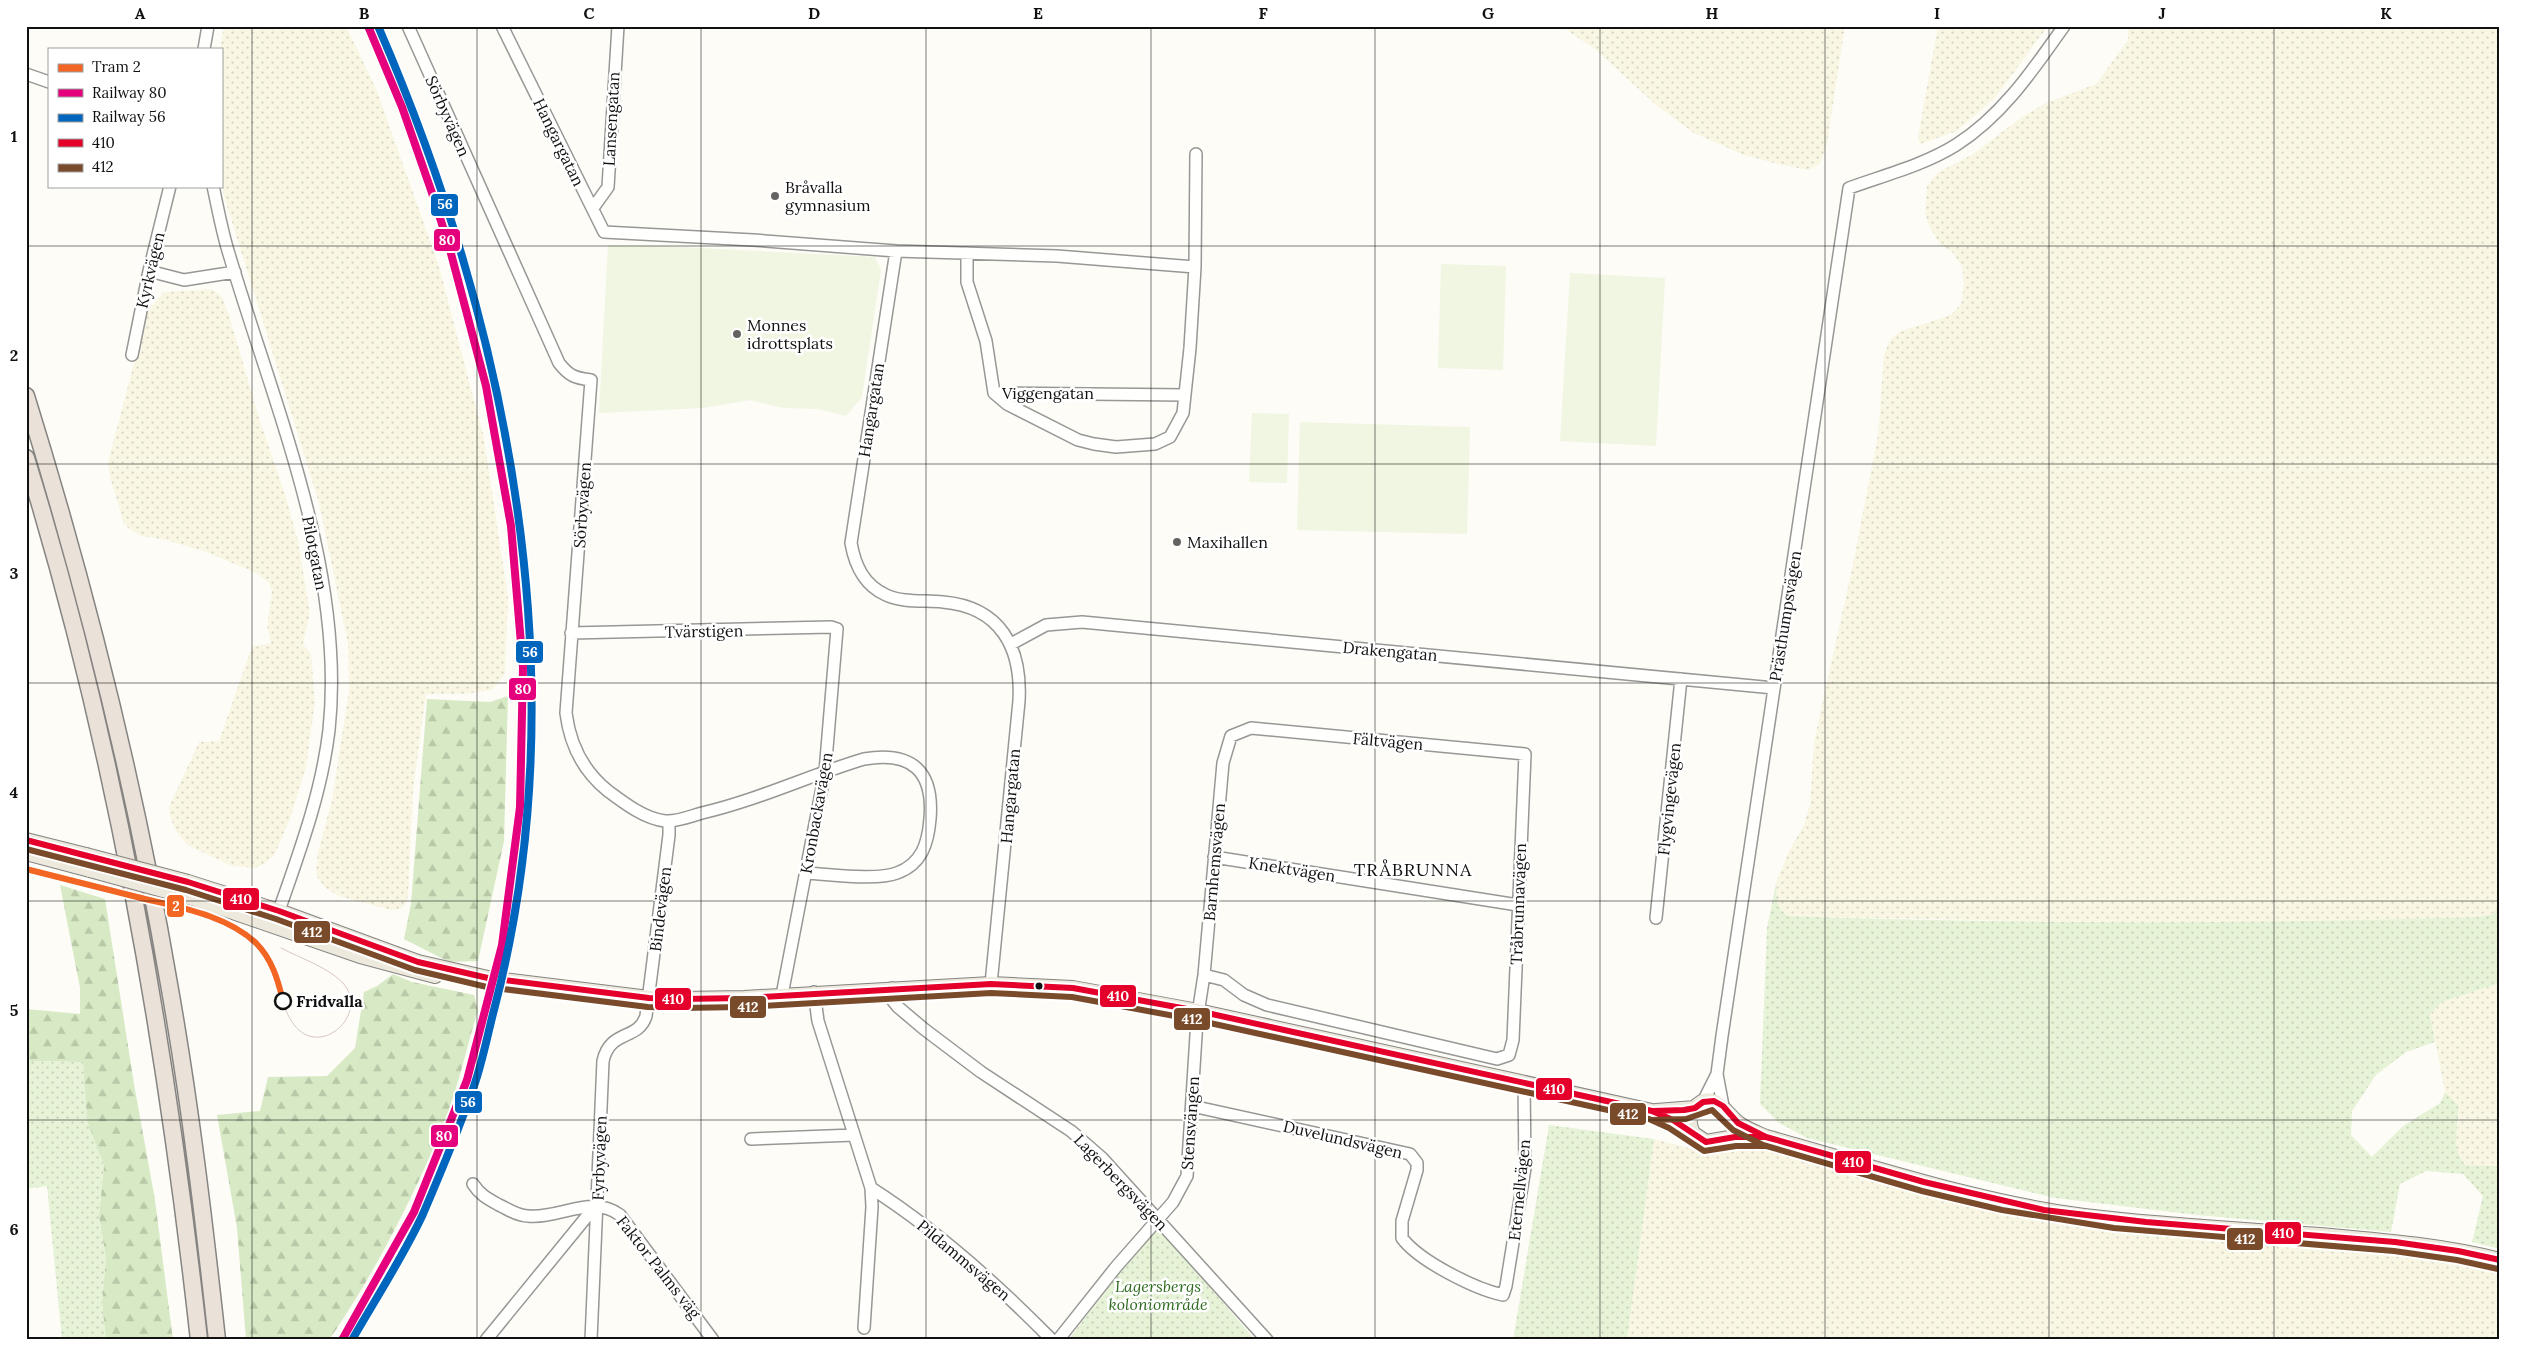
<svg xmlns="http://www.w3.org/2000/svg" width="2526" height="1366" font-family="Lora,serif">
	<defs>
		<pattern id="farmland-dots" width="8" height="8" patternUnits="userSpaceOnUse" patternTransform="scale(1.25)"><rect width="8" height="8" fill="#f9f7e4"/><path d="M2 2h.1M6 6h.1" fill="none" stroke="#d4d3c3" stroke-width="1.8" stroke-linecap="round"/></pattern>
		<pattern id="grass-dots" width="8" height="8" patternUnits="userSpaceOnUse" patternTransform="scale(1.25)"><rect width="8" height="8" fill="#e7f3d7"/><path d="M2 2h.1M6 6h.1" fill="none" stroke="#c5cfb8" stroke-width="1.8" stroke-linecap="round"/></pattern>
		<pattern id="forest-firs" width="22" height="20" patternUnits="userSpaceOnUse" patternTransform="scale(1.25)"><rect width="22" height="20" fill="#d8eac5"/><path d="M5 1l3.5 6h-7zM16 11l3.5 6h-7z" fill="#b8c8a8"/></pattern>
	</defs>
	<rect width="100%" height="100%" fill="#fdfcf7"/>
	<path fill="url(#farmland-dots)" d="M224,26H346L377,91L439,266L484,438L508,598L505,674L492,690L464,694H426L413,791L408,894L406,904L400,909L391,910L339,896L326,888L318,879L316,871L318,852L332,800L349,690L348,644L319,503L224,196L221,181L220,49Z
		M1561,26H1845L1827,143L1820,164L1808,170L1778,164L1744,155L1694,133L1656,105L1596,50Z
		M1938,26H2048L1995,98L1957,131L1920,144L1918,137Z
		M2128,26H2500V896L2494,914L2479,917L2245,923L2016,921L1788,916L1783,913L1777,903L1776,883L1789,851L1804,825L1810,804L1814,742L1853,564L1878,435L1884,355L1890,340L1901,331L1951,315L1961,304L1964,283L1962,267L1952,252L1940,244L1929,226L1925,213L1927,186L1939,172L1973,154L2022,117L2046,103L2096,84L2128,40Z
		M212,289L222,297L229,315L260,421L285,494L298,541L310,613L303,644L311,654L315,702L306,768L290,819L275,854L266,863L255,868L232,866L187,845L176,831L170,817L169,807L199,742L219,741L250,652L254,646L271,643L267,626L272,591L269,583L256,573L206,552L166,540L141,536L129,529L123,522L120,510L110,477L108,462L148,310L164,292Z
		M2500,983V1166L2465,1165L2456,1153L2455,1139L2459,1121L2458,1105L2445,1092L2430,1014L2442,1002Z
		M1654,1139L1697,1150L1722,1152L1779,1148L1967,1205L2205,1239L2435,1257L2500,1273V1340H1627Z"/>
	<path fill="url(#grass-dots)" d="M1776,883C1777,896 1776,909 1788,916C2018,924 2249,924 2479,917L2494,914L2500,896V983L2442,1002L2430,1014L2435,1042L2406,1052L2376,1075L2352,1111L2351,1135L2372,1157L2403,1126L2440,1103L2445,1092L2458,1105C2460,1129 2449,1144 2465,1165L2500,1166V1249L2472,1242L2483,1196L2463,1174L2426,1171L2400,1184L2391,1232L2197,1215L2055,1198L1807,1138L1779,1123L1760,1104L1767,928Z
		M26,1049L30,1061L83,1062L87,1121L104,1166L99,1216L106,1258L102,1303L106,1340H62L47,1186L26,1189Z
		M1549,1125L1654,1139L1627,1340H1513Z
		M1159,1228L1255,1340H1068L1133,1255Z"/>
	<path fill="url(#forest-firs)" d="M508,696L504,841L478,961L449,962L404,939L411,904L427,699L490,702Z
		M60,885L105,899L134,1084L155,1200L173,1340H106L102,1303L106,1258L99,1216L104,1166L87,1121L83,1062L30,1061L26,1049V1009L80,1014V988Z
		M393,974L412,982L474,995L478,1010C466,1049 458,1090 442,1127C412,1201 374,1274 329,1340H246L237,1228L217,1115L260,1111L268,1077L327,1076L355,1048L364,992L377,986Z"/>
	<path fill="#f0f6e1" d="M608,245L661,246L875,257L881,270L862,397L846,416L818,409L783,408L750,400L703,408L599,413Z
		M1441,264L1506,266L1503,370L1438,368Z
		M1570,273L1665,278L1656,446L1560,441Z
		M1252,413L1289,414L1287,483L1249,482Z
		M1300,422L1470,427L1467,534L1297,530Z"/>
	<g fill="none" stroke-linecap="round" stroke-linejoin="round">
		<defs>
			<path id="minor" d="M408,26L559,363C569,376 575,378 591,380L566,713C570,745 583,771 608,791C624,803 645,819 665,821C677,822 691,816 702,813C758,800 810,775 864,759C912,751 934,771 930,819C928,843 922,864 897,873C876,881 829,874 806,873
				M502,26L604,232L753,240L896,251L1057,256L1195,267
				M204,49L208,26
				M26,74L49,82
				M213,186C218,209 222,232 229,254C273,403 346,571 329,730C321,798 296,861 274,925
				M593,208L608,187L618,26
				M896,251L851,543C855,566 864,585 886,595C903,603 925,600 943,602C1000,607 1022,647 1019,701L991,984
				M967,253V282L986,341L994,393L1185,395
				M149,271L184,280L235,272
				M132,355L149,271L170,186
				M994,393L1007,404L1078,440L1094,444L1116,447L1155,444L1170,437L1183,413L1190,348L1195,267L1196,154
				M571,633L831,627L837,629L825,772L782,995
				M1011,644L1046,625L1082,622L1774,688
				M1214,857L1518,905
				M1656,918L1681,679
				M892,988L893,1001L898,1007L924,1029L981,1072L1071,1131L1102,1158L1267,1340
				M814,992L818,1021L871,1188C938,1231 996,1283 1052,1340
				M1703,1102L1717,1074
				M1192,1106L1410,1154L1417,1163V1170L1402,1221V1238C1419,1261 1475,1289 1503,1295L1506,1286L1525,1168L1524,1083
				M1723,1106L1717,1074L1722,1036L1849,188C1885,175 1924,165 1956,145C2002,116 2033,70 2064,26
				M751,1139L854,1135
				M473,1184C480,1195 488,1199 499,1205C508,1209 517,1216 528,1216C560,1219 592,1194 620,1215L713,1340
				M864,1328L872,1207L871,1188
				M486,1340L597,1204
				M591,1340L603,1061C610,1029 638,1041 646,1016L669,835V821
				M1058,1340L1116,1267L1173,1202L1187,1176L1197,1020L1204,975L1223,763L1231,736L1251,728L1525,754L1513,1040L1509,1055L1497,1059L1267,1005L1244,995L1224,980L1204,975"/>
			<path id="major" d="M26,840L86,855
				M26,853L90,870
				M188,882L279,911L418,962L488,978L649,998L681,999L744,998L991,984L1073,988L1198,1011L1652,1111L1673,1120L1706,1142L1735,1137H1766
				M192,898L360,956L435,976
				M1656,1111L1695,1108
				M1693,1133C1689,1125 1688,1117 1693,1110C1711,1086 1726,1113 1738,1123C1746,1129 1757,1133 1766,1137C1871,1166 1976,1202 2084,1216C2166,1226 2250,1230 2332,1236C2388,1241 2445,1246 2500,1260"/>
			<path id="highway" d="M26,396C86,589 135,785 169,984C190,1102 204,1221 217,1340
				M26,458C115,745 166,1042 199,1340"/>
		</defs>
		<use href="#minor" stroke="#979795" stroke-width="14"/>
		<use href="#major" stroke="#858482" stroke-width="16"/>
		<use href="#highway" stroke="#858482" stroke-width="19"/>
		<use href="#minor" stroke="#fffffe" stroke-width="11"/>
		<use href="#major" stroke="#ede9dc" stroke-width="14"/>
		<use href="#highway" stroke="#eae1d8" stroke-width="16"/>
		<path stroke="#d9c6c7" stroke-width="1" d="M281,948C300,958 327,967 342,982C376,1017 303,1076 283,1001"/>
		<defs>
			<path id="major-bridge" d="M86,855L188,882
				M90,870L192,898"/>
		</defs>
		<use href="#major-bridge" stroke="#858482" stroke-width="16" stroke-linecap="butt"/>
		<use href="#major-bridge" stroke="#ede9dc" stroke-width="14"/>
		<defs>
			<path id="bus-1" d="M26,840L188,882L279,911L418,962L488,978L649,998L681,999L744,998L991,984L1073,988L1198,1011L1652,1111L1673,1120L1706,1142L1735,1137H1766
				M1652,1111L1684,1110L1695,1108L1703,1102L1714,1101L1723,1106L1738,1123L1766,1137L1924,1182L2044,1210L2146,1222L2395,1242L2458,1251L2500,1260"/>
			<path id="bus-2" d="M26,849L186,890L276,919L415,970L487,987L648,1007L681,1008L744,1007L991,993L1072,997L1196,1020L1649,1119L1669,1128L1704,1151L1736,1146H1766
				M1652,1120L1686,1119L1712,1110L1733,1130L1763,1145L1922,1191L2002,1210L2114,1228L2394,1251L2457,1260L2498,1269"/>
		</defs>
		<use href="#bus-1" stroke="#fff" stroke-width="10"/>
		<use href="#bus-2" stroke="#fff" stroke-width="10"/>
		<use href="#bus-1" stroke="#e4002b" stroke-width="6"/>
		<use href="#bus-2" stroke="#7a4b2a" stroke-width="6"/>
		<defs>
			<path id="rail-1" d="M342,1340L414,1212L467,1080L502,945L520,807L523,667L511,526L486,386L449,246L431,190L402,107L368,26"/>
			<path id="rail-2" d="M352,1340C376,1298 403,1257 423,1214C441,1172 459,1129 474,1086C483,1060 488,1032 495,1006C579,681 509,329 378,26"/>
		</defs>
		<use href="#rail-1" stroke="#fff" stroke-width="11"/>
		<use href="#rail-2" stroke="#fff" stroke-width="11"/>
		<use href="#rail-1" stroke="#e5007d" stroke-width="8"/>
		<use href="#rail-2" stroke="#0065bd" stroke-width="8"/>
		<defs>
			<path id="tram-1" d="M26,869C63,878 100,888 137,897C177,907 225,914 256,943C272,959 278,980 283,1001"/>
		</defs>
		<use href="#tram-1" stroke="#fff" stroke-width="10"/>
		<use href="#tram-1" stroke="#f26522" stroke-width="6"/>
	</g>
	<path fill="none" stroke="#111" stroke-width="1" stroke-opacity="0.55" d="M252,26V1340M477,26V1340M701,26V1340M926,26V1340M1151,26V1340M1375,26V1340M1600,26V1340M1825,26V1340M2049,26V1340M2274,26V1340M26,246H2500M26,464H2500M26,683H2500M26,901H2500M26,1120H2500"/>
	<g fill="#646362" stroke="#fff" stroke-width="2">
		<circle cx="775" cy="196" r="5"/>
		<circle cx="737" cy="334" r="5"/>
		<circle cx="1177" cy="542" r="5"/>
	</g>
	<circle fill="#111" stroke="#fff" stroke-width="2" cx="1039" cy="986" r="4.5"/>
	<circle fill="#fff" stroke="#111" stroke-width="2.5" cx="283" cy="1001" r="8"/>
	<g text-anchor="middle" stroke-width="5" stroke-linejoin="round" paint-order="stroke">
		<g font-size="16" fill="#111" stroke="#fff">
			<text transform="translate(448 116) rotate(66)" y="6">Sörbyvägen</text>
			<text transform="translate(611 119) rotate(-87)" y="6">Lansengatan</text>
			<text transform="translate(559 142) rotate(64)" y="6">Hangargatan</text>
			<text transform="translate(150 270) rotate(-77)" y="6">Kyrkvägen</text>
			<text x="1048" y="399">Viggengatan</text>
			<text transform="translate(871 410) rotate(-81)" y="6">Hangargatan</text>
			<text transform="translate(582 505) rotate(-86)" y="6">Sörbyvägen</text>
			<text transform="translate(315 553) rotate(79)" y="6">Pilotgatan</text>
			<text transform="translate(1785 616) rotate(-81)" y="6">Prästhumpsvägen</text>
			<text transform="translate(704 631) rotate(-1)" y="6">Tvärstigen</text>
			<text transform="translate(1390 651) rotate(5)" y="6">Drakengatan</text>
			<text transform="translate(1388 741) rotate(5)" y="6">Fältvägen</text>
			<text transform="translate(1010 796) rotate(-85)" y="6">Hangargatan</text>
			<text transform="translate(1669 799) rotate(-84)" y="6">Flygvingevägen</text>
			<text transform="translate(816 813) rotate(-80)" y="6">Kronbackavägen</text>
			<text transform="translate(1214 862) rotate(-85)" y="6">Barnhemsvägen</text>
			<text transform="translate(1292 869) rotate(9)" y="6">Knektvägen</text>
			<text transform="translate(1518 904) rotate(-88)" y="6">Tråbrunnavägen</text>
			<text transform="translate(660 909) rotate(-83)" y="6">Bindevägen</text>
			<text transform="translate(1190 1123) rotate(-86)" y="6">Stensvängen</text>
			<text transform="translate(1343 1139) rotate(13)" y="6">Duvelundsvägen</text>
			<text transform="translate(599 1158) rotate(-88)" y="6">Fyrbyvägen</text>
			<text transform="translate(1121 1182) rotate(46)" y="6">Lagerbergsvägen</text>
			<text transform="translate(1519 1190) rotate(-84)" y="6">Eternellvägen</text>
			<text transform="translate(964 1260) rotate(40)" y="6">Pildammsvägen</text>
			<text transform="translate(659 1267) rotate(52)" y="6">Faktor Palms väg</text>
		</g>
		<g font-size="16" fill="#111" stroke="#fff" text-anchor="start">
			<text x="785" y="193">Bråvalla<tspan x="785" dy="18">gymnasium</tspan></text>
			<text x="747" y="331">Monnes<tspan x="747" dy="18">idrottsplats</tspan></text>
			<text x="1187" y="548">Maxihallen</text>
		</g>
		<g font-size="16" font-weight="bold" fill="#111" stroke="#fff" text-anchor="start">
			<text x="296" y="1007">Fridvalla</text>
		</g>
		<g font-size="16" font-style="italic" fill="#2f6b1f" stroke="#fff">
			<text x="1158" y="1292">Lagersbergs<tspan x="1158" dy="18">koloniområde</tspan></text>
		</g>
		<g font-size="18" letter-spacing="1" fill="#111" stroke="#fff">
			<text x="1413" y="876">TRÅBRUNNA</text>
		</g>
	</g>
	<g stroke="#fff" stroke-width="2">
		<rect x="430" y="193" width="29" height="24" rx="5" fill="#0065bd"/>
		<rect x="433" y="228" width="28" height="24" rx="5" fill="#e5007d"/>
		<rect x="515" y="640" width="29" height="24" rx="5" fill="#0065bd"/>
		<rect x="508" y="677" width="29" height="24" rx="5" fill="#e5007d"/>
		<rect x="222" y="887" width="38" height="24" rx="5" fill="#e4002b"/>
		<rect x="166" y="894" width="19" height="24" rx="5" fill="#f26522"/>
		<rect x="293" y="920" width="38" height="24" rx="5" fill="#7a4b2a"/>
		<rect x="1099" y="984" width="38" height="24" rx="5" fill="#e4002b"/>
		<rect x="654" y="987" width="38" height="24" rx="5" fill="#e4002b"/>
		<rect x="729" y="995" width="38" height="24" rx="5" fill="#7a4b2a"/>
		<rect x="1173" y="1007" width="38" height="24" rx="5" fill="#7a4b2a"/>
		<rect x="1535" y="1077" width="38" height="24" rx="5" fill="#e4002b"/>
		<rect x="454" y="1090" width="29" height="24" rx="5" fill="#0065bd"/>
		<rect x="1609" y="1102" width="38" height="24" rx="5" fill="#7a4b2a"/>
		<rect x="430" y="1124" width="29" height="24" rx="5" fill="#e5007d"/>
		<rect x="1834" y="1150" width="38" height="24" rx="5" fill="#e4002b"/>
		<rect x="2264" y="1221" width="38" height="24" rx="5" fill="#e4002b"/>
		<rect x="2226" y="1227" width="38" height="24" rx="5" fill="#7a4b2a"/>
	</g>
	<g font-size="14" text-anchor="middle" font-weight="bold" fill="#fff">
		<text x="445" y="209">56</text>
		<text x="447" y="245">80</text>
		<text x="530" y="657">56</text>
		<text x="523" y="694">80</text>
		<text x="241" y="904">410</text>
		<text x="176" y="911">2</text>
		<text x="312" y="937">412</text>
		<text x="1118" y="1001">410</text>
		<text x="673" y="1004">410</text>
		<text x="748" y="1012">412</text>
		<text x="1192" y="1024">412</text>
		<text x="1554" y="1094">410</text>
		<text x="468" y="1107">56</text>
		<text x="1628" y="1119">412</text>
		<text x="444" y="1141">80</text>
		<text x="1853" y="1167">410</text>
		<text x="2283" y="1238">410</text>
		<text x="2245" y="1244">412</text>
	</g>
	<rect width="2526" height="1366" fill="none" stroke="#ffffff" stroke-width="55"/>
	<rect x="48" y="48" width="175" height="140" fill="#ffffff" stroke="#a0a0a0"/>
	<rect x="58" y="64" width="25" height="8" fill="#f26522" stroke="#a0a0a0"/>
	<text x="92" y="72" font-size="15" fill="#111111">Tram 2</text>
	<rect x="58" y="89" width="25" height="8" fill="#e5007d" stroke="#a0a0a0"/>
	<text x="92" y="98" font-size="15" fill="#111111">Railway 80</text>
	<rect x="58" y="114" width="25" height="8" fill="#0065bd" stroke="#a0a0a0"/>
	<text x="92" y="122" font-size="15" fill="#111111">Railway 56</text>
	<rect x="58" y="139" width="25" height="8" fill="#e4002b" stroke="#a0a0a0"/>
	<text x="92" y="148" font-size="15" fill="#111111">410</text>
	<rect x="58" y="164" width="25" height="8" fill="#7a4b2a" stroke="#a0a0a0"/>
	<text x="92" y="172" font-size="15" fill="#111111">412</text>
	<rect x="28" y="28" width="2470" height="1310" fill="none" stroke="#111" stroke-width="2"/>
	<g font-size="16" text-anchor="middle" font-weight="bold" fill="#111">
		<text x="140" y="19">A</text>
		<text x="364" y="19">B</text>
		<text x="589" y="19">C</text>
		<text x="814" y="19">D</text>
		<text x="1038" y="19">E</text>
		<text x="1263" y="19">F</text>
		<text x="1488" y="19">G</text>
		<text x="1712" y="19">H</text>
		<text x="1937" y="19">I</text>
		<text x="2162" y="19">J</text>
		<text x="2386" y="19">K</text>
		<text x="14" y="142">1</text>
		<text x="14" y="361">2</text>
		<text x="14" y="579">3</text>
		<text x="14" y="798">4</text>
		<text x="14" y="1016">5</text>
		<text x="14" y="1235">6</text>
	</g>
</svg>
